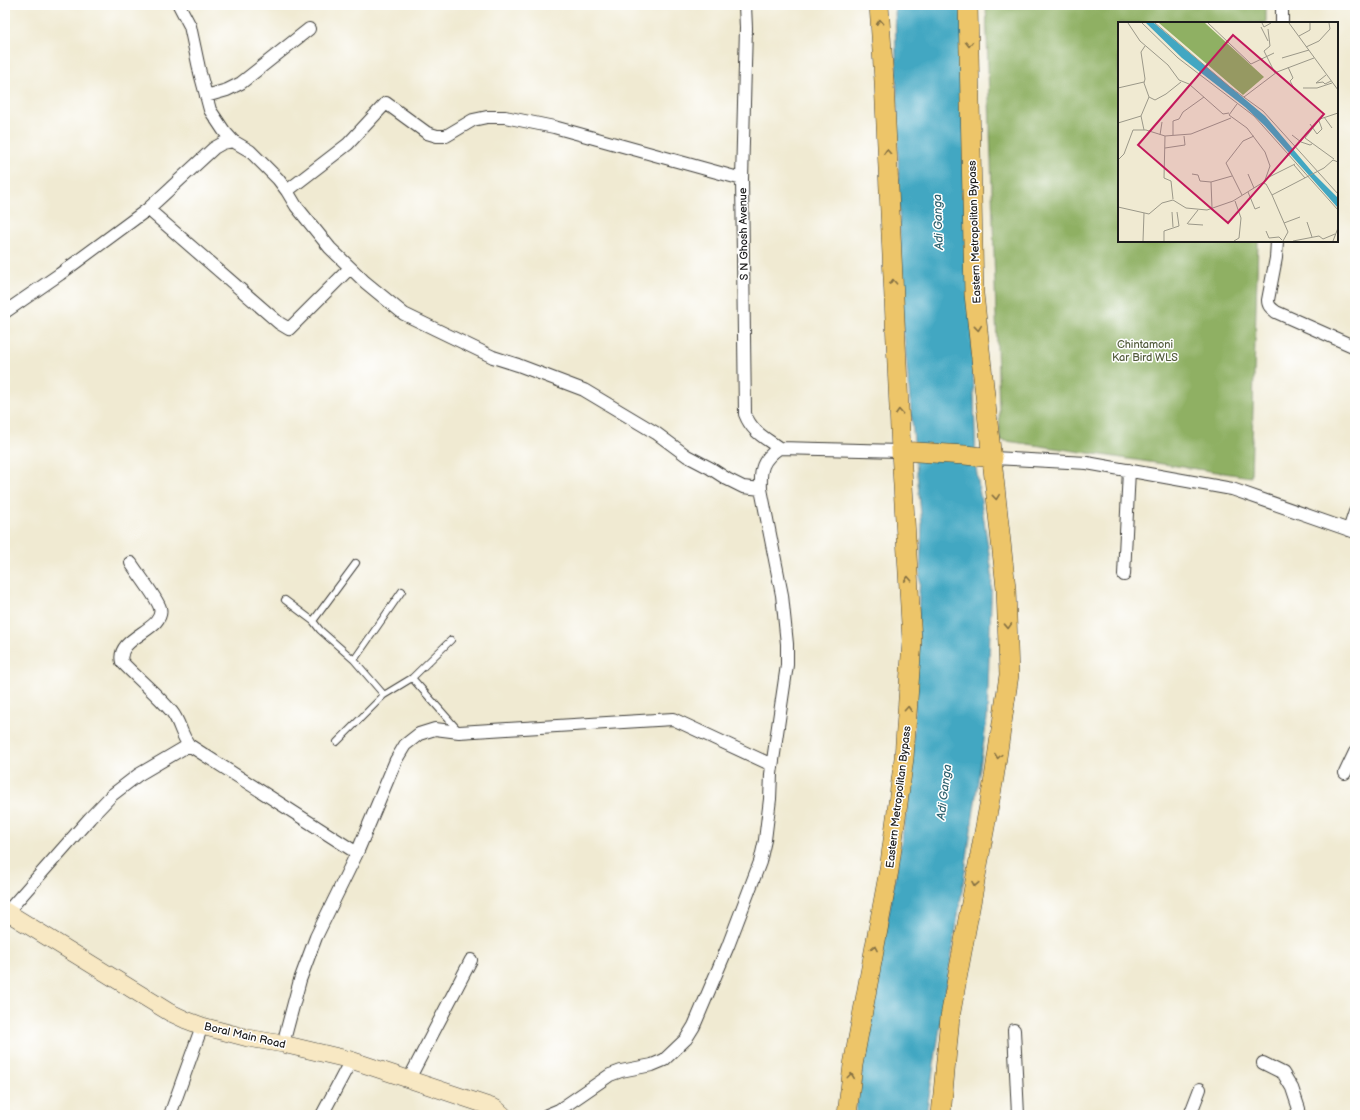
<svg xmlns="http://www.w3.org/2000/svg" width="1360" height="1120" font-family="'Balsamiq Sans',sans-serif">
	<rect width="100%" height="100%" fill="#fff"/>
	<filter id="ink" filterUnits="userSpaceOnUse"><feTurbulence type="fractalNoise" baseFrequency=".025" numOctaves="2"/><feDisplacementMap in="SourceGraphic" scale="8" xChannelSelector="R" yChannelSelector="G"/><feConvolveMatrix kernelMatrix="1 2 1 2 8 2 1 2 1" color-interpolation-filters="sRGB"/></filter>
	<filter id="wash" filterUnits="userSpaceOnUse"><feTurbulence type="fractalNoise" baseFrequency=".012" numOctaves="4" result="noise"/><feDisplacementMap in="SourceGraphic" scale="16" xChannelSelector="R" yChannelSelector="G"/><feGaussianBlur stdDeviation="0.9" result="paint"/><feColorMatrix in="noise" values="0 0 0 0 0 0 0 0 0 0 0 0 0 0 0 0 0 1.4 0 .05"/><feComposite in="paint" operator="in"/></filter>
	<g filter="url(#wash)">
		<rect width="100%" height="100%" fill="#f0ead2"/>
		<path fill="#8fb063" stroke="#566640" d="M986,5H1266V23H1119V241H1258L1251,477L1000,440Z"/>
		<path fill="#42a7c2" stroke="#2f626f" d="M895,5H963L976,468L992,573L987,719L965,872L926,1115H855L865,1051L911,784L922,525L901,306Z"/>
	</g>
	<g filter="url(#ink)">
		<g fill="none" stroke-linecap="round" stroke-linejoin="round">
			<defs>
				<path id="service" d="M356,563L313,621L320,630L354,660L384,695
					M285,600L313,621
					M354,660L402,591
					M412,678L451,640
					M337,742L384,695L412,678L458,730"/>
				<path id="minor" d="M179,5L190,26L200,73L210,110L224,131L233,141
					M745,5L746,28L742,179L745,414C752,432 764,437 779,448
					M1282,23V5
					M206,96L227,90L241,83L309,29
					M287,191L348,144L386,103L427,133L437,136H446L473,120L487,117H505L554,127L742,179
					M148,209L279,323L289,329L350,268
					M1277,241L1276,258L1268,300C1268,306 1271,308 1276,312L1355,347
					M5,312L60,274L148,209L214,148L223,143L233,141L250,151L278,179L287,191L296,206L330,248L365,282L404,314L493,357L518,365L584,390L656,433L687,456L710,468L727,479L743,487L761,489
					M993,458L1087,463L1232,489L1355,532
					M1349,530L1355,512
					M131,563C138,574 157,598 160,608C166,630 115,637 122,662C138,679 157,694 172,712C180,722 181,735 189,745L357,853
					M1124,575L1129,470
					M1345,773L1355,752
					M7,912L90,818L112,795L138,775L189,745
					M1014,1030L1018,1115
					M283,1044L300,980L316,937L357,853L396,760L405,745L419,734L435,729L459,732L673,719L772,765
					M1263,1063L1283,1073L1292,1088L1299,1109L1296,1115
					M409,1079L471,960
					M170,1115L202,1026
					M322,1115L351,1060
					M547,1115L559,1110L610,1075L621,1071L652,1065L664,1060L686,1039L694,1026L728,946L760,862L765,840L770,799L771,774L787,665V644L782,595L761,489C760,469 762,460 779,448L901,451
					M1190,1115L1200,1089"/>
				<path id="secondary" d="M5,911L169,1012L186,1020L202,1026L248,1038L283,1044L351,1060L495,1108L503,1115"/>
				<path id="primary" d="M901,451L965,455L993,458
					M847,1115L853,1065L889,870L904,758L912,641L901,451L884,81L879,5
					M941,1115L950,1017L994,778L1009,675L1006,588L974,294L968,5"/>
			</defs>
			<use href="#service" stroke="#3c3b37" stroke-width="8"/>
			<use href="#minor" stroke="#3c3b37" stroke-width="14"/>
			<use href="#secondary" stroke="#3c3b37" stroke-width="18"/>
			<use href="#primary" stroke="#3c3b37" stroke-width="20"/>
			<use href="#service" stroke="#fff" stroke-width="6"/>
			<use href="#minor" stroke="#fff" stroke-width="12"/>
			<use href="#secondary" stroke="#f8e8c3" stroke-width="17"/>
			<use href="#primary" stroke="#edc569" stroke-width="19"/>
		</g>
		<defs><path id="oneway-chevron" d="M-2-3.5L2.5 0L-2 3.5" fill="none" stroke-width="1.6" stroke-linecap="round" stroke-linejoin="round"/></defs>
		<g stroke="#847042">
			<use href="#oneway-chevron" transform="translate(880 22) rotate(-94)"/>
			<use href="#oneway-chevron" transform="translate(969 44) rotate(89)"/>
			<use href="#oneway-chevron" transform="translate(887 152) rotate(-93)"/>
			<use href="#oneway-chevron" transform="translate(893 282) rotate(-93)"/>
			<use href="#oneway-chevron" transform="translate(978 328) rotate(84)"/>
			<use href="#oneway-chevron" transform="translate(899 412) rotate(-93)"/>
			<use href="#oneway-chevron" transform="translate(996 497) rotate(84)"/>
			<use href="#oneway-chevron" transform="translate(908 579) rotate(-93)"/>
			<use href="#oneway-chevron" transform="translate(1008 626) rotate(88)"/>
			<use href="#oneway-chevron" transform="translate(908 709) rotate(-86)"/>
			<use href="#oneway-chevron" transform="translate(998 756) rotate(98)"/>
			<use href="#oneway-chevron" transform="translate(975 884) rotate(100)"/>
			<use href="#oneway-chevron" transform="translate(874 948) rotate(-80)"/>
			<use href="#oneway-chevron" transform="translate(851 1076) rotate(-83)"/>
		</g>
	</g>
	<g text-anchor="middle" stroke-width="3" stroke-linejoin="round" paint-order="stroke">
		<g font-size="11" fill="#1c1c1c" stroke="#fff">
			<text transform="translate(974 232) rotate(-92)" y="4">Eastern Metropolitan Bypass</text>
			<text transform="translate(743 234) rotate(-91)" y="4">S N Ghosh Avenue</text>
			<text transform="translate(898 797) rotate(-83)" y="4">Eastern Metropolitan Bypass</text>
			<text transform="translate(245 1035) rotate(13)" y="4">Boral Main Road</text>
		</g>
		<g font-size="11" fill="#515a3a" stroke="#fff">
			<text x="1145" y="348">Chintamoni<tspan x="1145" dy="13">Kar Bird WLS</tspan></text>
		</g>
		<g font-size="12" font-style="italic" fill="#2f626f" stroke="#fff">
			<text transform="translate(938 222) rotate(-92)" y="4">Adi Ganga</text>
			<text transform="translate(944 792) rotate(-83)" y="4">Adi Ganga</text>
		</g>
	</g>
	<g transform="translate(1118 22)">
		<rect width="220" height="220" fill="#f0ead2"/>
		<path d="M41,1H87L146,55L125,73Z" fill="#8fb063"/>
		<path d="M28,1H36L147,94L196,152L220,176V186L147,104L127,85L64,36Z" fill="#42a7c2"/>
		<path fill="none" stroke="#9b9889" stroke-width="1" d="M10,1L22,19L50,43L61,58L71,62L105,92L111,91M24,1L60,36L136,94L220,188M37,1L112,65L145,89L220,172M90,1L133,42L156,31M144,1L146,5L153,1M171,1L220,68M143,5L150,19M150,7L152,24L146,29L157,51M181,14L192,8V1M27,24L23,30L27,57L26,61L31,75L37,78L48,72L63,60M188,25L201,19L212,7L211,1M164,36L191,28M170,45L175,56L172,59L177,68M208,53L198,61L205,60L207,62L213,59M0,66L26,60M185,66H199L214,61M126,75L159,50L196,36M119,82L111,93L129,106L147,130L152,144L146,161M23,94L31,75M206,95L214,106M0,101L23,94L26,108M192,102L199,112L204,107L201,99M42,113L44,100M55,113V99L61,97L65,90L86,75M174,113L183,120L192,123L194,122M47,126L67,123L66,114M216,137L187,116L202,97L220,91M0,138L6,132L15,108H28L47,114M176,143L187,156M74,152L80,153L82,159L93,160L114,154M130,152L136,166M149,156L177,142M93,160L94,186M130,170L137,187L142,185M124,173L108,141L125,119L136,114M154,173L170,210L165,219M55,177L53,159L46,156L47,114L73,112L113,96M0,185L31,192L44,181L55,178L68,186L89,188L115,179L144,161L148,162L154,173L206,146L215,138L220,140M54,190L55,205M189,200L194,215M166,201L182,195M69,202L80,188M70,202L85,203M148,209L151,216L161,215L164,218M25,219L26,191M46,219V209L61,204L59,190M116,219L121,216L123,196L117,179M175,219L201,214L205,217L217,212M215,219L220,206"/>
		<path fill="#c2185b" fill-opacity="0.15" stroke="#c2185b" stroke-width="2" d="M115,13L206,92L110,201L20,123Z"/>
		<rect width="220" height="220" fill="none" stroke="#1c1c1c" stroke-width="2"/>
	</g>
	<rect width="1360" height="1120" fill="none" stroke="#fff" stroke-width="20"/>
</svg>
